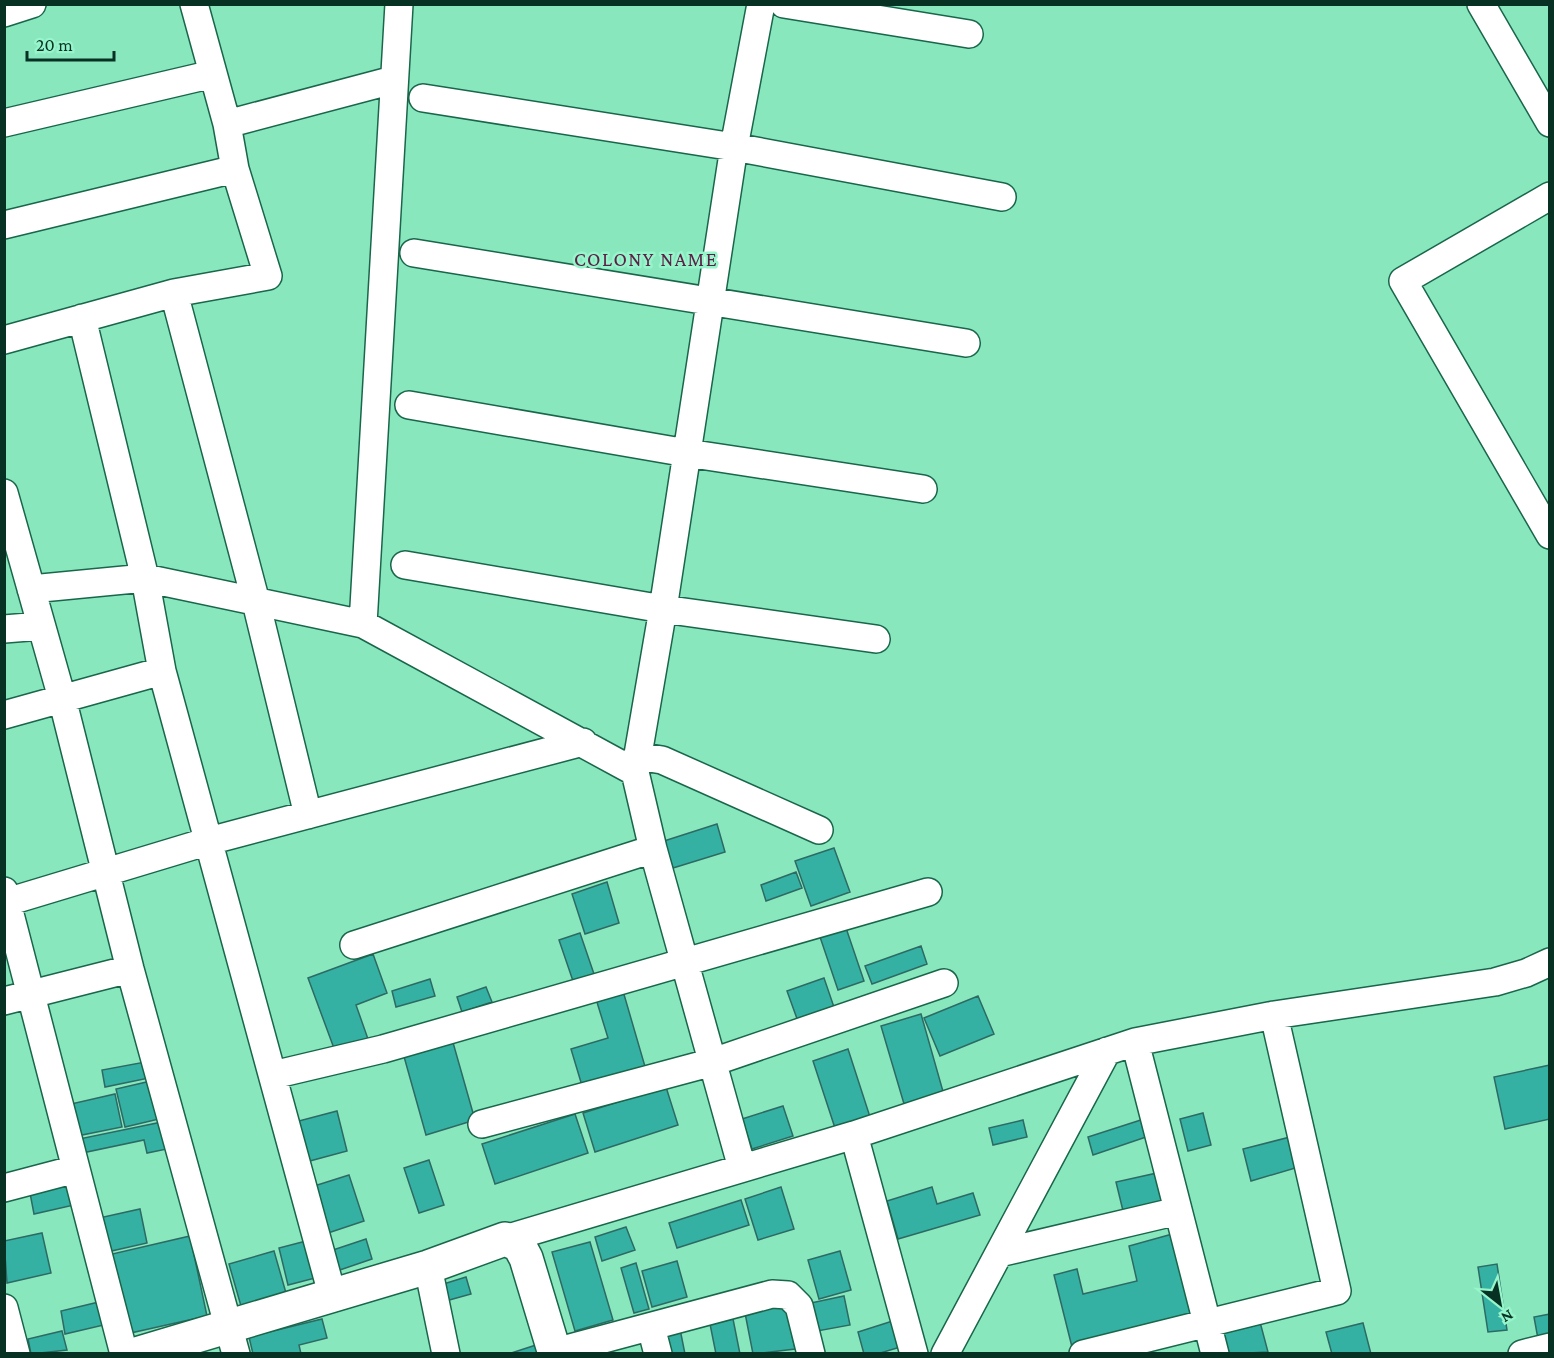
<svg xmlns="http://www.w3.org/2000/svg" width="1554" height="1358" font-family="'Crimson Pro',serif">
	<rect width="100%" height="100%" fill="#89e7be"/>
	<path fill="#35b1a4" stroke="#2d6a63" stroke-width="1.5" d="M717,824L725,852L673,868L664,841Z
		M834,848L850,892L811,906L795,861Z
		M796,872L802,888L766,901L761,885Z
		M607,882L619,923L585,934L572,894Z
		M845,925L864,981L838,990L819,934Z
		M580,933L594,974L573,981L559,940Z
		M921,946L927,964L872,984L865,966Z
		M373,954L387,993L356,1005L368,1039L335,1051L308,978Z
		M824,978L836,1013L800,1027L787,991Z
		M430,979L435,996L396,1007L392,991Z
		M486,987L492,1002L462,1012L457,997Z
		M623,991L646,1070L583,1089L571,1049L608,1038L596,999Z
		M978,996L994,1034L940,1056L924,1018Z
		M921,1014L946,1102L907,1114L881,1026Z
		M452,1039L475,1120L426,1135L403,1053Z
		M848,1049L871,1120L836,1131L813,1061Z
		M145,1062L149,1078L105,1087L102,1070Z
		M1550,1065V1119L1505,1129L1494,1077Z
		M151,1081L159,1119L125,1127L116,1089Z
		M666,1087L678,1125L595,1152L583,1113Z
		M115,1094L122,1127L77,1136L71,1104Z
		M783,1106L793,1136L752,1149L742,1119Z
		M337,1111L347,1151L306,1162L295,1122Z
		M1203,1113L1211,1145L1188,1151L1180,1119Z
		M575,1114L588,1153L495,1184L482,1144Z
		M1147,1118L1152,1135L1093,1155L1088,1137Z
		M1023,1120L1027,1137L993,1145L989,1128Z
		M162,1122L167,1149L147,1153L144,1140L82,1153L79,1139Z
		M1294,1136L1302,1166L1251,1181L1243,1149Z
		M429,1160L444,1205L419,1213L404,1168Z
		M1157,1173L1166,1209L1125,1219L1116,1182Z
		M349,1175L364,1221L325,1234L311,1187Z
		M69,1184L74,1205L34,1214L30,1193Z
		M781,1187L794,1229L758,1240L745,1199Z
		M932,1187L937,1204L973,1193L980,1215L898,1239L887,1201Z
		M741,1200L749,1225L677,1248L669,1223Z
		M140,1209L147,1243L107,1252L99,1218Z
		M626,1227L635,1250L602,1261L595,1237Z
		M42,1233L51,1273L7,1283L4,1241Z
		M1176,1233L1196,1315L1072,1347L1054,1275L1077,1269L1083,1294L1137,1281L1129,1246Z
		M190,1236L207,1316L126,1334L108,1255Z
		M366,1239L372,1259L334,1272L327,1252Z
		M310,1240L319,1277L288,1285L279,1248Z
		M590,1242L613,1320L575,1331L552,1252Z
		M274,1251L286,1293L241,1306L229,1264Z
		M840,1251L851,1290L819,1299L808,1260Z
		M677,1261L687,1297L652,1307L642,1271Z
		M636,1263L649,1309L634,1313L621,1268Z
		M1497,1264L1507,1330L1488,1332L1478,1267Z
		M466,1277L471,1294L442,1302L437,1286Z
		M844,1296L850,1325L812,1332L806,1304Z
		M103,1301L108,1324L65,1334L61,1311Z
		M786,1305L795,1349L753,1354L745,1313Z
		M1550,1314V1337L1538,1339L1534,1317Z
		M322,1319L327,1338L299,1345L301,1354H253L249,1337Z
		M733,1319L740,1354H716L710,1324Z
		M899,1319L907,1345L877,1354H864L858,1332Z
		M1260,1322L1268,1352L1228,1354L1222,1333Z
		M1363,1323L1371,1354H1332L1326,1332Z
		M680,1329L685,1354H667L663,1332Z
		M62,1331L67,1350L31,1354L28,1339Z
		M536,1345L539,1354H508Z"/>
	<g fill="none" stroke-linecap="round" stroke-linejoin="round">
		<defs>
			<path id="minor" d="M784,4L969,34
				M1481,4L1550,123
				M4,13L32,4
				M423,98L734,147L1002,197
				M4,123L213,74
				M227,124L393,80
				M1550,196L1403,281L1550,535
				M4,225L235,169
				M414,253L966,343
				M174,293L256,602L308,815
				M82,318L145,578L162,671L332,1294
				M4,340L174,293L268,276L235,169L227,124L194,4
				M409,405L687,453L923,489
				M4,493L62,698L130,969L236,1354
				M405,565L663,609L876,639
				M31,589L145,578L363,624L635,772L653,849L742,1168
				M363,624L399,4
				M4,629L41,626
				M4,715L162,671
				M637,756L662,760L819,830
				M635,772L663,609L734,147L761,4
				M4,891L124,1354
				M7,902L209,841L583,742
				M354,945L653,849
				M4,1001L130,969
				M1135,1042L1215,1354
				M273,1075L383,1049L928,892
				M482,1124L713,1062L944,983
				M854,1135L914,1354
				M4,1188L76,1169
				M505,1239L854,1135L1135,1042L1274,1015L1495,982L1526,973L1550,962
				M999,1253L1178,1211
				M428,1267L446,1354
				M4,1308L16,1354
				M651,1327L658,1354
				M555,1352L772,1294L788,1295L799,1306L811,1354
				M945,1354L1107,1051
				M1083,1354L1337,1291L1274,1015
				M1522,1354L1550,1347"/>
			<path id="tertiary" d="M136,1354L428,1267L505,1239L519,1245L526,1258L555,1354"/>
		</defs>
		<use href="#minor" stroke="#19664a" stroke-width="30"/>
		<use href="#tertiary" stroke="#19664a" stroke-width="36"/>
		<use href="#minor" stroke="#fff" stroke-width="27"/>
		<use href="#tertiary" stroke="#fff" stroke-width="33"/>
	</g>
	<g text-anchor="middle" stroke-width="5" stroke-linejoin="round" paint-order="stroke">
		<g font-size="20" letter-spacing="1.5" fill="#5c2046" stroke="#96f5cb">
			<text x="646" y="266">COLONY NAME</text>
		</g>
	</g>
	<rect width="1554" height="1358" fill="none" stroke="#073223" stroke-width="12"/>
	<g transform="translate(1500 1304) rotate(149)" stroke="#96f5cb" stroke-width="4.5" paint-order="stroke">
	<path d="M0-4.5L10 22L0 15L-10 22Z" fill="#073223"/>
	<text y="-9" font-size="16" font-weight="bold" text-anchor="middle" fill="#073223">N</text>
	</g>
	<path d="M27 51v9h87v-9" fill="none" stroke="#073223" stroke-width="3"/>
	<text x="36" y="51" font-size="18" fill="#073223" stroke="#96f5cb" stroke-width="4.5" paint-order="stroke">20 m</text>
</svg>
